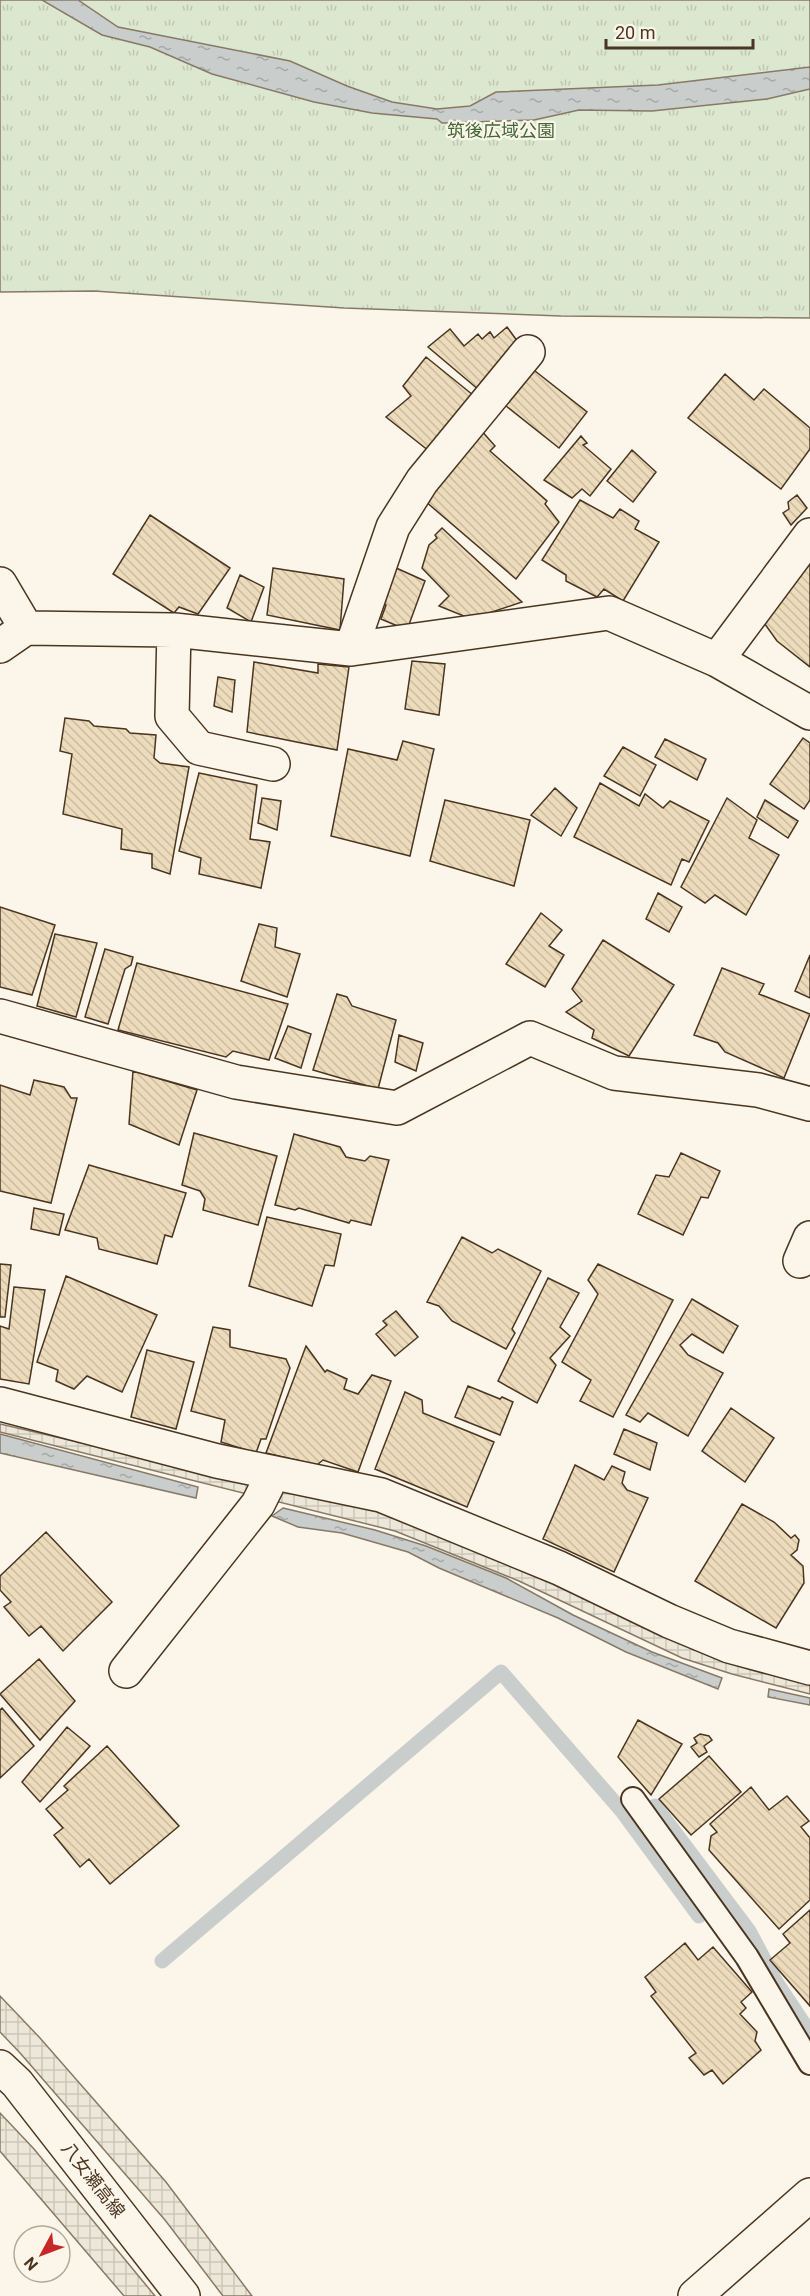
<svg xmlns="http://www.w3.org/2000/svg" width="810" height="2296" font-family="Roboto,'Noto Sans JP',sans-serif">
	<defs>
		<pattern id="grass-tufts" width="24" height="20" patternUnits="userSpaceOnUse" patternTransform="scale(1.5)"><rect width="24" height="20" fill="#dce7d0"/><path d="M3 7l-1-3M5 7V3M7 7l1-3M15 17l-1-3M17 17v-4M19 17l1-3" fill="none" stroke="#bec7b2"/></pattern>
		<pattern id="plaza-grid" width="8" height="8" patternUnits="userSpaceOnUse" patternTransform="scale(1.5)"><rect width="8" height="8" fill="#ede7d9"/><path d="M0 4h8M4 0v8" fill="none" stroke="#cdc7ba"/></pattern>
		<pattern id="water-ripples" width="26" height="14" patternUnits="userSpaceOnUse" patternTransform="scale(1.5)"><rect width="26" height="14" fill="#c9cecd"/><path d="M2 4q2-2 4 0t4 0M15 11q2-2 4 0t4 0" fill="none" stroke="#a5a8a6"/></pattern>
		<pattern id="building-back-hatch" width="6" height="6" patternUnits="userSpaceOnUse" patternTransform="scale(1.5)"><rect width="6" height="6" fill="#ecdcbc"/><path d="M-1 5l2 2M0 0l6 6M5-1l2 2" fill="none" stroke="#ccbda1"/></pattern>
	</defs>
	<rect width="100%" height="100%" fill="#fbf6e9"/>
	<path fill="url(#grass-tufts)" stroke="#887966" stroke-width="1.5" d="M0,0H810V318L561,316L344,308L94,291L0,292Z"/>
	<path fill="url(#plaza-grid)" stroke="#887966" stroke-width="1.5" d="M0,1424L397,1516L810,1682V1694L732,1674L682,1658L519,1581L395,1531L0,1432Z
		M0,1996L40,2038L166,2182L252,2296H223L165,2220L21,2054L0,2032Z
		M0,2113L34,2149L155,2296H124L0,2151Z"/>
	<path fill="url(#water-ripples)" stroke="#887966" stroke-width="1.5" d="M42,0H78L118,27L290,61L347,86L392,102L437,109L470,106L496,92L658,85L810,67V89L767,99L652,111L579,110L534,120L442,123L437,119L372,113L314,102L212,74L150,47L102,35Z
		M0,1434L198,1487L196,1498L0,1453Z
		M283,1508L375,1530L426,1546L506,1578L573,1615L652,1652L722,1678L718,1689L626,1652L558,1618L439,1568L408,1552L342,1533L298,1527L272,1516Z
		M769,1689L810,1698V1705L768,1697Z"/>
	<g fill="none" stroke-linecap="round" stroke-linejoin="round">
		<path stroke="#c9cecd" stroke-width="15" d="M655,1806L749,1931L776,1982L810,2033
			M162,1961L501,1672L622,1811L699,1916"/>
	</g>
	<path fill="url(#building-back-hatch)" stroke="#4a3520" stroke-width="1.5" d="M507,327L518,342L479,390L428,347L450,329L464,346L478,334L482,339L490,332L494,338Z
		M426,357L473,395L429,451L386,417L411,396L403,386Z
		M530,367L587,412L559,448L501,402Z
		M725,374L754,400L764,389L810,428V449L781,489L688,418Z
		M479,428L495,446L490,451L547,501L545,504L559,522L516,579L425,501Z
		M581,436L587,443L583,445L611,469L590,496L582,489L572,498L544,480Z
		M632,450L656,472L633,502L607,481Z
		M797,495L807,508L791,525L783,513L789,509L788,502Z
		M580,500L613,518L620,509L639,521L635,529L659,542L623,601L604,589L597,597L566,581V575L542,560Z
		M150,515L230,568L198,614L179,607L174,613L113,574Z
		M442,528L522,602L471,619L439,606L449,596L422,568L429,545L437,538L435,535Z
		M810,557V667L777,641L762,620Z
		M394,567L425,581L407,630L381,619L386,605L380,602Z
		M273,568L344,579L340,630L267,615Z
		M240,575L264,587L251,622L227,608Z
		M412,661L445,664L439,715L405,709Z
		M254,662L318,673V664L349,667L337,750L247,732Z
		M218,677L235,680L232,712L214,706Z
		M65,718L89,721L94,726L126,729L130,733L156,735L154,758L160,763L189,767L170,874L152,868V854L121,849L122,829L63,814L72,754L60,751Z
		M803,738L810,743V800L804,809L770,784Z
		M665,739L706,759L697,780L655,757Z
		M403,741L434,749L410,856L331,836L348,749L397,760Z
		M623,747L656,765L640,796L604,776Z
		M199,773L257,785L250,839L270,842L261,888L199,874L201,858L179,851Z
		M600,783L639,806L645,794L663,808L670,801L709,821L689,862L682,859L671,885L574,837Z
		M555,788L577,808L561,836L531,815Z
		M262,798L281,801L277,830L258,823Z
		M727,798L757,820L749,838L779,855L746,915L715,895L705,903L681,887Z
		M445,800L530,820L514,886L430,861Z
		M765,800L798,821L788,838L757,817Z
		M658,893L682,907L669,932L646,919Z
		M0,907L55,925L32,995L0,987Z
		M541,913L562,930L549,946L564,955L545,987L506,964Z
		M259,924L277,928L275,947L300,954L287,997L241,981Z
		M55,934L97,943L76,1017L37,1006Z
		M603,940L674,985L629,1056L592,1038L594,1030L566,1012L582,1001L572,989Z
		M105,949L133,957L131,965L125,969L108,1024L85,1017Z
		M810,955V998L795,991Z
		M137,963L288,1004L269,1060L233,1051L226,1057L118,1030Z
		M722,968L764,984L759,994L810,1014L784,1078L725,1052L718,1043L694,1035Z
		M337,994L347,997L352,1006L396,1020L378,1089L313,1070Z
		M288,1026L311,1034L301,1068L275,1058Z
		M399,1035L423,1043L416,1071L395,1062Z
		M133,1071L197,1090L179,1145L129,1124Z
		M34,1080L64,1087L71,1098H77L51,1203L0,1191V1085L30,1095Z
		M194,1133L277,1156L258,1225L203,1210L205,1199L200,1191L182,1185Z
		M294,1134L340,1147L346,1157L365,1161L370,1156L389,1160L371,1225L351,1220L349,1223L299,1208L295,1210L275,1205Z
		M681,1153L720,1171L708,1198L701,1197L683,1235L638,1214L656,1175L669,1177Z
		M89,1165L186,1193L172,1237L165,1235L157,1264L99,1249L97,1238L65,1230Z
		M34,1208L64,1214L59,1235L31,1229Z
		M267,1217L341,1234L334,1266L325,1265L312,1306L249,1286Z
		M462,1237L492,1253L498,1249L541,1271L512,1329L515,1333L506,1349L452,1321L439,1306L427,1302Z
		M0,1264L11,1265L5,1317H0Z
		M598,1264L673,1300L613,1417L580,1401L591,1380L562,1362L598,1294L588,1280Z
		M66,1276L157,1315L122,1392L87,1376L74,1389L56,1381L58,1370L37,1362Z
		M548,1278L579,1293L560,1327L570,1336L550,1358L556,1365L537,1403L498,1381Z
		M14,1287L45,1290L29,1384L0,1379V1326L9,1329Z
		M692,1299L738,1326L723,1353L692,1334L680,1345L688,1355L723,1373L688,1436L648,1413L640,1422L626,1415Z
		M396,1311L418,1337L395,1356L376,1334L387,1325L383,1321Z
		M213,1327L230,1330V1347L286,1359L290,1368L266,1439H261L256,1453L221,1442L225,1420L191,1411Z
		M306,1346L325,1372L327,1370L347,1379L344,1389L358,1394L372,1375L391,1381L358,1472L323,1460L317,1465L266,1453Z
		M147,1350L194,1362L176,1429L131,1417Z
		M468,1386L500,1399L502,1397L513,1402L500,1435L455,1417Z
		M405,1392L422,1400L423,1413L494,1442L467,1507L375,1469Z
		M731,1408L774,1438L745,1482L702,1451Z
		M624,1429L657,1443L650,1470L614,1454Z
		M575,1465L604,1480L612,1466L625,1472L622,1483L627,1490L648,1498L614,1572L543,1539Z
		M742,1504L774,1522L791,1538L795,1535L799,1540L797,1550L791,1555L803,1566L804,1583L776,1628L695,1581Z
		M46,1532L112,1602L63,1651L41,1626L29,1636L4,1607L11,1602L0,1590V1576Z
		M39,1659L75,1701L40,1740L0,1694Z
		M2,1708L34,1746L0,1778V1710Z
		M638,1720L682,1744L651,1795L618,1757Z
		M67,1727L90,1746L40,1802L22,1782Z
		M700,1734L709,1736L712,1740L704,1746L707,1752L699,1757L691,1747L697,1743L694,1738Z
		M107,1746L179,1826L110,1884L89,1859L80,1867L54,1835L63,1828L46,1809L68,1790L64,1786Z
		M709,1756L741,1792L691,1835L659,1799Z
		M751,1787L769,1810L787,1796L809,1821L801,1827L810,1838V1900L779,1929L709,1850L711,1836L717,1832L710,1824Z
		M810,1910V2006L770,1960L790,1943L783,1934Z
		M685,1943L698,1960L713,1947L752,1992L741,2002L746,2008L740,2014L757,2032L755,2041L761,2050L723,2084L712,2070L704,2075L689,2058L696,2053L651,1996L656,1992L645,1977Z"/>
	<g fill="none" stroke-linecap="round" stroke-linejoin="round">
		<defs>
			<path id="service" d="M633,1799L747,1957L810,2063"/>
			<path id="minor" d="M0,584L26,628
				M174,630L172,716L199,748L273,764
				M0,646L26,628L174,630L351,649L609,613L717,660L810,713
				M351,649L393,527L422,481L528,352
				M717,660L810,535
				M0,1016L236,1082L397,1108L530,1038L614,1073L758,1090L810,1104
				M800,1261L810,1238
				M0,1404L217,1461L381,1495L559,1568L669,1621L729,1646L810,1668
				M126,1671L258,1504L267,1486L269,1472
				M695,2296L810,2195"/>
			<path id="primary" d="M0,2067L17,2083L183,2296"/>
		</defs>
		<use href="#service" stroke="#4a3520" stroke-width="26"/>
		<use href="#minor" stroke="#4a3520" stroke-width="36"/>
		<use href="#primary" stroke="#4a3520" stroke-width="36"/>
		<use href="#service" stroke="#fbf6e9" stroke-width="22"/>
		<use href="#minor" stroke="#fbf6e9" stroke-width="33"/>
		<use href="#primary" stroke="#fbf6e9" stroke-width="33"/>
	</g>
	<g text-anchor="middle" stroke-width="4.5" stroke-linejoin="round" paint-order="stroke">
		<g font-size="18" fill="#436837" stroke="#fbf6e9">
			<text x="501" y="137">筑後広域公園</text>
		</g>
		<g font-size="18" fill="#4a3520" stroke="#fbf6e9">
			<text transform="translate(93 2180) rotate(52)" y="6">八女瀬高線</text>
		</g>
	</g>
	<g transform="translate(42 2254) rotate(229)"><circle r="28" fill="#fbf6e9" stroke="#b4a999" stroke-width="1.5"/>
	<path d="M0-4.5L10 22L0 15L-10 22Z" fill="#c62828"/>
	<text y="-9" font-size="16" font-weight="bold" text-anchor="middle" fill="#4a3520">N</text>
	</g>
	<path d="M606 39v9h147v-9" fill="none" stroke="#4a3520" stroke-width="3"/>
	<text x="615" y="39" font-size="18" fill="#4a3520" stroke="#fbf6e9" stroke-width="4.5" paint-order="stroke">20 m</text>
</svg>
